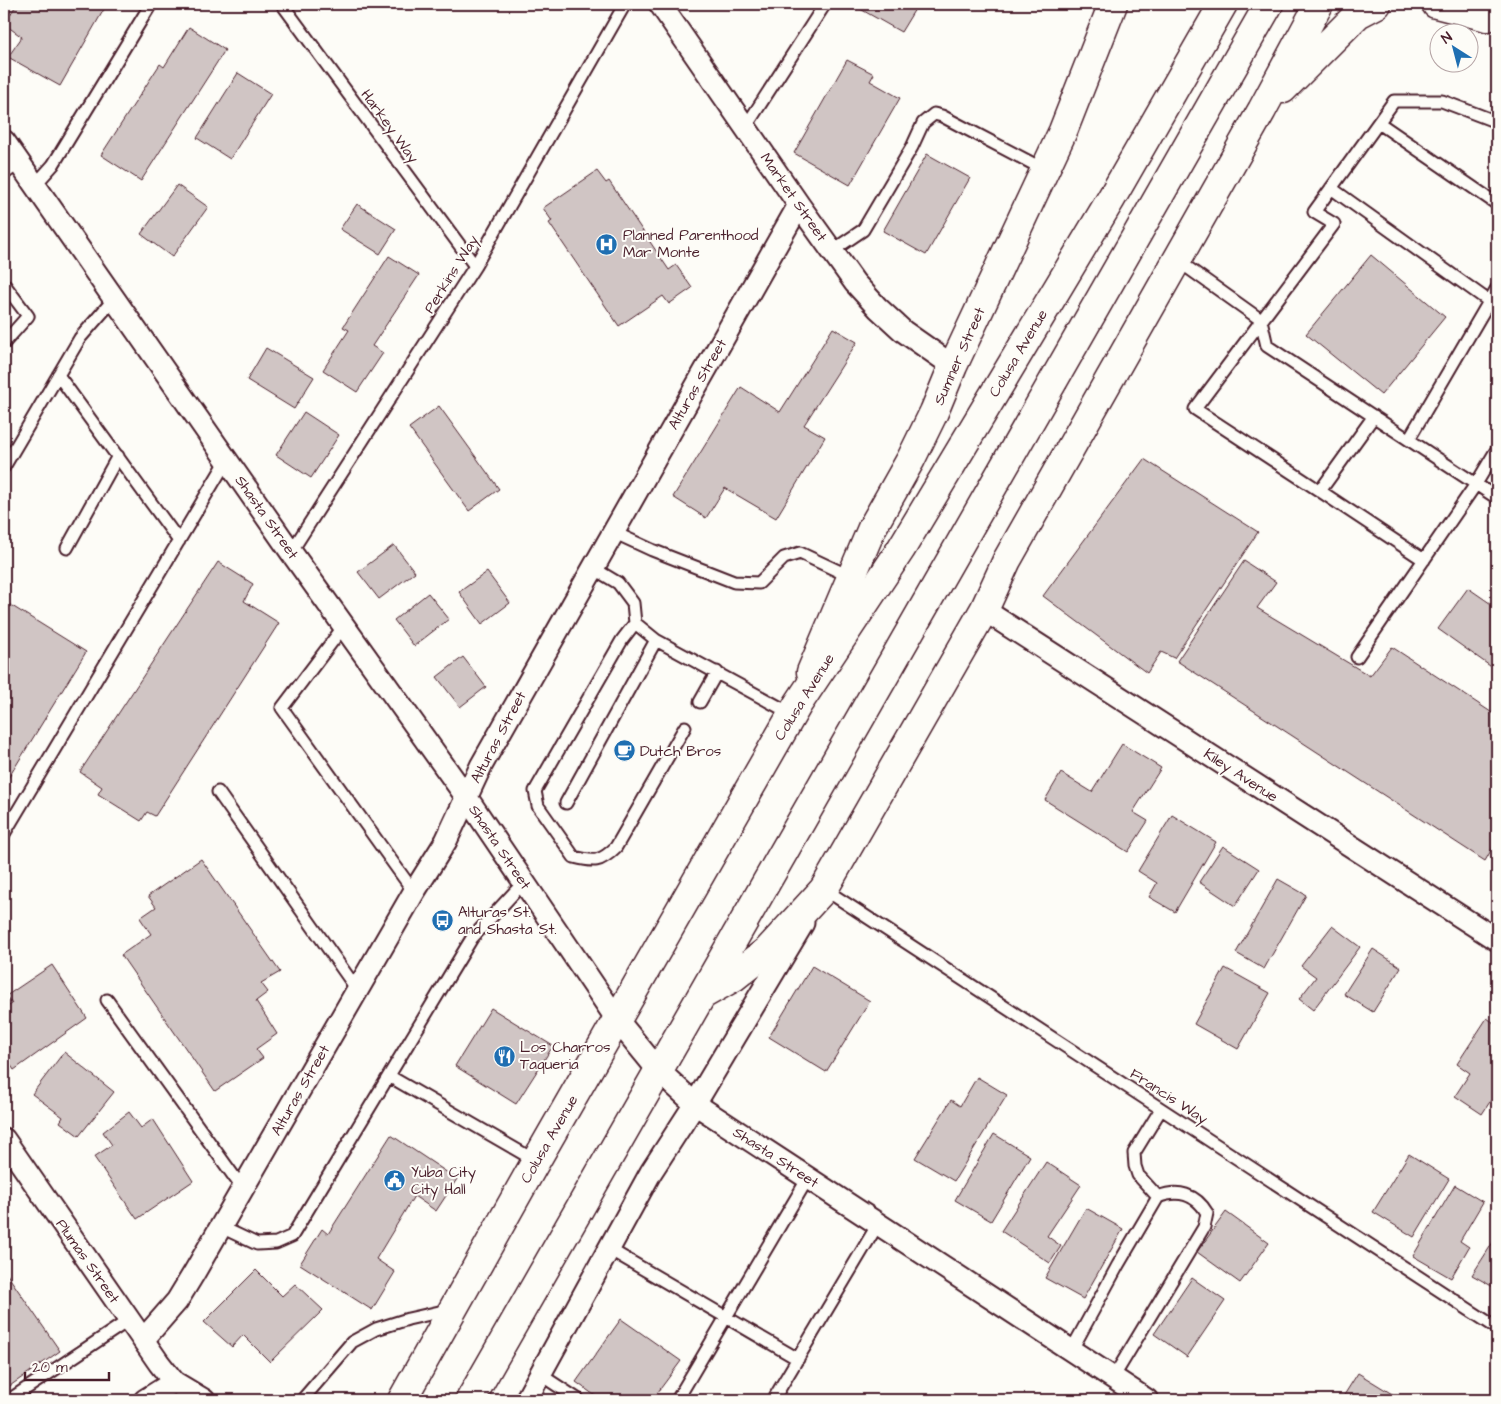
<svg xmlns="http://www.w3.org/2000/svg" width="1501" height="1404" font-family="'Architects Daughter',sans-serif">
	<rect width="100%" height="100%" fill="#fdfcf7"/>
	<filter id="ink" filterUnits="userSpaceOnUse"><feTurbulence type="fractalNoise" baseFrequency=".02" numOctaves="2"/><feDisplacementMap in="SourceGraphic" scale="10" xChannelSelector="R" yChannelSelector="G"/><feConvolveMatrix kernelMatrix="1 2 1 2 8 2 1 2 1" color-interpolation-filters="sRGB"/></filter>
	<g filter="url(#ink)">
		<path fill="#d0c5c4" stroke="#4a1f2b" d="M17,4H107L60,86L8,57L22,37L4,24Z
			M857,4H918L901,32L855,6Z
			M189,27L225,50L141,181L101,155L160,64L164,67Z
			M847,60L874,74L870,81L900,98L850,185L794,153Z
			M238,73L271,94L230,159L197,138Z
			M927,154L970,178L926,255L883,231Z
			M597,171L606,183L609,181L669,270L676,265L692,288L669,304L663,296L619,326L549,223L552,221L543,208Z
			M177,185L208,207L172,257L141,234Z
			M357,204L396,229L380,254L340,229Z
			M1371,255L1445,317L1381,395L1306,334Z
			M389,256L419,275L372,346L383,353L357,392L323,370L349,330L343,327Z
			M833,328L857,342L804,425L825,437L776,518L725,488L706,518L673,497L741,387L780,412Z
			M266,348L314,377L294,409L247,380Z
			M439,406L499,489L469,511L409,428Z
			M304,412L339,435L311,478L276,455Z
			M1144,459L1258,532L1174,658L1161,652L1147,673L1043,596Z
			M394,545L415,572L379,599L358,572Z
			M1244,561L1276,582L1257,608L1370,676L1392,647L1497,716V840L1485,861L1177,661Z
			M218,562L253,584L244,601L279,623L155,816L147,812L141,821L98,794L102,787L80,772Z
			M487,572L510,603L482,624L459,592Z
			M1468,588L1497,608V671L1438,629Z
			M428,593L449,619L414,646L394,620Z
			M4,601L86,652L4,785Z
			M463,657L486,687L460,707L437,677Z
			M1122,744L1161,768L1133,812L1148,821L1128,852L1045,800L1061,773L1092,792Z
			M1172,815L1216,842L1175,912L1149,897L1157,883L1138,871Z
			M1223,846L1259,869L1235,906L1199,882Z
			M201,859L280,972L261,983L268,992L256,1001L277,1034L256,1049L263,1058L215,1091L121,955L151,934L140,918L156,907L148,896Z
			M1278,879L1306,895L1264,969L1236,953Z
			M1332,926L1360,947L1313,1010L1299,999L1316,977L1301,966Z
			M1373,949L1401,967L1373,1012L1344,994Z
			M52,965L87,1018L14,1070L4,1055V1009L12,1004L6,996Z
			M812,966L870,1001L826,1072L769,1037Z
			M1225,968L1270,993L1238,1049L1194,1024Z
			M491,1008L553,1046L516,1104L455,1066Z
			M1487,1018L1497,1025V1091L1482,1114L1455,1096L1470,1073L1457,1064Z
			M64,1052L114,1092L79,1136L60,1122L63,1117L32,1094Z
			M977,1077L1007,1095L954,1181L915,1158L951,1100L960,1106Z
			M129,1112L141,1128L153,1119L193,1181L137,1219L94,1157L112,1145L103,1132Z
			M994,1134L1030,1156L991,1221L955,1200Z
			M391,1135L457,1179L436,1211L414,1196L376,1259L395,1272L372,1310L300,1264L322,1229L328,1234Z
			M1409,1154L1449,1179L1414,1237L1373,1212Z
			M1046,1162L1081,1185L1047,1236L1061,1246L1050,1263L1001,1231Z
			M1455,1185L1483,1202L1460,1241L1469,1247L1451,1278L1413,1256Z
			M1086,1208L1123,1229L1083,1299L1045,1278Z
			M1226,1212L1269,1243L1240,1283L1197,1252Z
			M1497,1236V1289L1472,1275Z
			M4,1270L60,1351L4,1390Z
			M256,1270L282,1296L295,1284L323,1310L270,1362L243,1335L232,1347L204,1322Z
			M1192,1278L1225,1301L1187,1357L1154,1334Z
			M621,1319L681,1361L652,1400H601L576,1382Z
			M1358,1373L1397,1397L1395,1400H1341Z"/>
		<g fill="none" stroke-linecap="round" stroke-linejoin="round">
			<defs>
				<path id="lane" d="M282,4L475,266
					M1379,123L1497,204
					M745,128L825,4
					M4,174L19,163
					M35,185L53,165L151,4
					M1331,188L1497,307
					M832,251L863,230L912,147L923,123L934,114L942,116L1045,170
					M1177,260L1261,320L1267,346L1497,498
					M4,284L28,316L4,343
					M58,375L179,541
					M1374,416L1320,491L1195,409L1334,224L1314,212L1394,101H1442L1497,122
					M1409,439L1497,288
					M4,467L80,338L114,299
					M1320,491L1424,560
					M613,532L652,550L734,582L759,583L784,558L800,553L851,577
					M67,548L118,456
					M291,552L475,266L625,4
					M593,568L618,583L633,603L635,623L656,640L792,714
					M635,623L622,640L535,791L538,806L574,857C594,862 600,863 616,847L685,727
					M344,626L282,708L414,892
					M1357,657L1476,484L1497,449
					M700,702L717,672
					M218,792L358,991
					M566,803L656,640
					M4,834L227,460
					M824,889L1497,1328
					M107,1000L243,1189
					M389,1076L536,1161
					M1158,1197L1138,1175L1135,1166L1134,1153L1161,1109
					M221,1227L257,1244L276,1243L292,1236L472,938L524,882
					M609,1249L798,1359
					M1071,1351L1118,1265L1158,1197C1178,1189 1196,1194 1207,1213L1204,1227L1113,1378
					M541,1375L579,1400
					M9,1400L129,1320
					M302,1400L352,1342L376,1329L408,1319L448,1310
					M677,1400L808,1178
					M773,1400L878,1224"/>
				<path id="street" d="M660,4L799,205L855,283L878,308L903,331L953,366
					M4,141L291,552L467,798L618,1021L658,1070L695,1104L1147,1400
					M984,610L1497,940
					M4,1139L159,1363L174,1382L204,1400
					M143,1340L177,1301L194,1273L414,892L446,841L481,766L799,205
					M145,1400L174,1382
					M526,1400L651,1172L695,1104L803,923"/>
				<path id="secondary" d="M1436,4L1487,17
					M1283,89L1358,14L1377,4
					M811,672L872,528L911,459L934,412L953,366L1063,131L1113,4
					M824,889L984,610L1007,560L1262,110L1319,4"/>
				<path id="highway" d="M1478,4L1487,17
					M704,994L734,977L768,950L824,889
					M402,1400L536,1161L798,704L901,549L1111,199L1223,4
					M470,1400L1269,4"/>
			</defs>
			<use href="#lane" stroke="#4a1f2b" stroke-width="15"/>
			<use href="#street" stroke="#4a1f2b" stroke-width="25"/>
			<use href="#secondary" stroke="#4a1f2b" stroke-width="31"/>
			<use href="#highway" stroke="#4a1f2b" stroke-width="31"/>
			<use href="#lane" stroke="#fdfcf7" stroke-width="11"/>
			<use href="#street" stroke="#fdfcf7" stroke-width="21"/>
			<use href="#secondary" stroke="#fdfcf7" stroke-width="28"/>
			<use href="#highway" stroke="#fdfcf7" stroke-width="28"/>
		</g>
	</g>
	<defs>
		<symbol id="hospital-disc" viewBox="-11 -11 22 22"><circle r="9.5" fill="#1f6fb2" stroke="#fdfcf7"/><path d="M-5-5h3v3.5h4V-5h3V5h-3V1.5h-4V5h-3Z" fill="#fff"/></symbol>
		<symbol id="cafe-disc" viewBox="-11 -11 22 22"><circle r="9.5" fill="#1f6fb2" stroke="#fdfcf7"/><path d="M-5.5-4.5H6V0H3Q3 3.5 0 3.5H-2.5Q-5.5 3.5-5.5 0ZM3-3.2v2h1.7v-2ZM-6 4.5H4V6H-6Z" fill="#fff"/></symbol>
		<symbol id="bus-disc" viewBox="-11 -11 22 22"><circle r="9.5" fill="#1f6fb2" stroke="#fdfcf7"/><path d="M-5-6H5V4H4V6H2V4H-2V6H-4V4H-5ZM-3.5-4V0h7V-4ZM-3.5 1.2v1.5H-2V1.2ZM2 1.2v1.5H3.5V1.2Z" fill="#fff"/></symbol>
		<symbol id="restaurant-disc" viewBox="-11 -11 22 22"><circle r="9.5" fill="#1f6fb2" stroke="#fdfcf7"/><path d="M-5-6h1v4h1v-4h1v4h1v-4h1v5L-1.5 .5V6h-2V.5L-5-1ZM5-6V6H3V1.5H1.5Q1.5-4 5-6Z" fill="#fff"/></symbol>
		<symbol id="civic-disc" viewBox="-11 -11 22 22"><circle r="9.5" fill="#1f6fb2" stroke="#fdfcf7"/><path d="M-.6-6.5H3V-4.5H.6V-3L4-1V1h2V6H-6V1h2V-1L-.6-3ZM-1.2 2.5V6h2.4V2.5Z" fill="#fff"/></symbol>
	</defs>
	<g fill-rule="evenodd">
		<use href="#hospital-disc" x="594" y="232" width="25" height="25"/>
		<use href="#cafe-disc" x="612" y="738" width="25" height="25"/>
		<use href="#bus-disc" x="430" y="908" width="25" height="25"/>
		<use href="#restaurant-disc" x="492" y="1044" width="25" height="25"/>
		<use href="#civic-disc" x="382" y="1168" width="25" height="25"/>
	</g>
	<g text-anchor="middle" stroke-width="4" stroke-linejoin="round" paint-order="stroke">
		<g font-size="15" fill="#4a1f2b" stroke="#fdfcf7">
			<text transform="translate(390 126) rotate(54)" y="5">Harkey Way</text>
			<text transform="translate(794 197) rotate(55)" y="5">Market Street</text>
			<text transform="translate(451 274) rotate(-58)" y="5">Perkins Way</text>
			<text transform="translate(1018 353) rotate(-59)" y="5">Colusa Avenue</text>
			<text transform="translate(959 356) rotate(-66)" y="5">Sumner Street</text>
			<text transform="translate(697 384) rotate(-60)" y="5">Alturas Street</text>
			<text transform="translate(267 517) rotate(55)" y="5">Shasta Street</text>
			<text transform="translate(804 697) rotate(-58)" y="5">Colusa Avenue</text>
			<text transform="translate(498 737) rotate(-62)" y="5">Alturas Street</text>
			<text transform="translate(1241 775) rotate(33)" y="5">Kiley Avenue</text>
			<text transform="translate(500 847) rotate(56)" y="5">Shasta Street</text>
			<text transform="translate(300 1090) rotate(-60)" y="5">Alturas Street</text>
			<text transform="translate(1169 1096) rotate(33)" y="5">Francis Way</text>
			<text transform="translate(549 1139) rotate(-60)" y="5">Colusa Avenue</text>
			<text transform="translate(776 1157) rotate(33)" y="5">Shasta Street</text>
			<text transform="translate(88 1261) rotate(55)" y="5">Plumas Street</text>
		</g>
		<g font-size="15" fill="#4a1f2b" stroke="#fdfcf7" text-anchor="start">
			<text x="623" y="240">Planned Parenthood<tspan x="623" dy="17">Mar Monte</tspan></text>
			<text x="640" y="756">Dutch Bros</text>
			<text x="458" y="917">Alturas St.<tspan x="458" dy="17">and Shasta St.</tspan></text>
			<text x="520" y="1052">Los Charros<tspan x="520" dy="17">Taqueria</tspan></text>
			<text x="411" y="1177">Yuba City<tspan x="411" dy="17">City Hall</tspan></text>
		</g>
	</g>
	<rect width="1501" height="1404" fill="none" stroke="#fdfcf7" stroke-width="20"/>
	<rect x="10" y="10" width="1481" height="1384" fill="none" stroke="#4a1f2b" stroke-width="2" filter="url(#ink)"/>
	<g transform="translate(1454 48) rotate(324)"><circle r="24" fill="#fdfcf7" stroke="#b5a4a5"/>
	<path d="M0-4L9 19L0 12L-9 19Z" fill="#1f6fb2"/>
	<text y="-8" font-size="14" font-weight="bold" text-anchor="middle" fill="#4a1f2b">N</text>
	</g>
	<path d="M25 1372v8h84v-8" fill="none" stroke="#4a1f2b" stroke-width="2.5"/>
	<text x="32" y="1372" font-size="15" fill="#4a1f2b" stroke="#fdfcf7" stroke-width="4" paint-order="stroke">20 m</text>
</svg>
